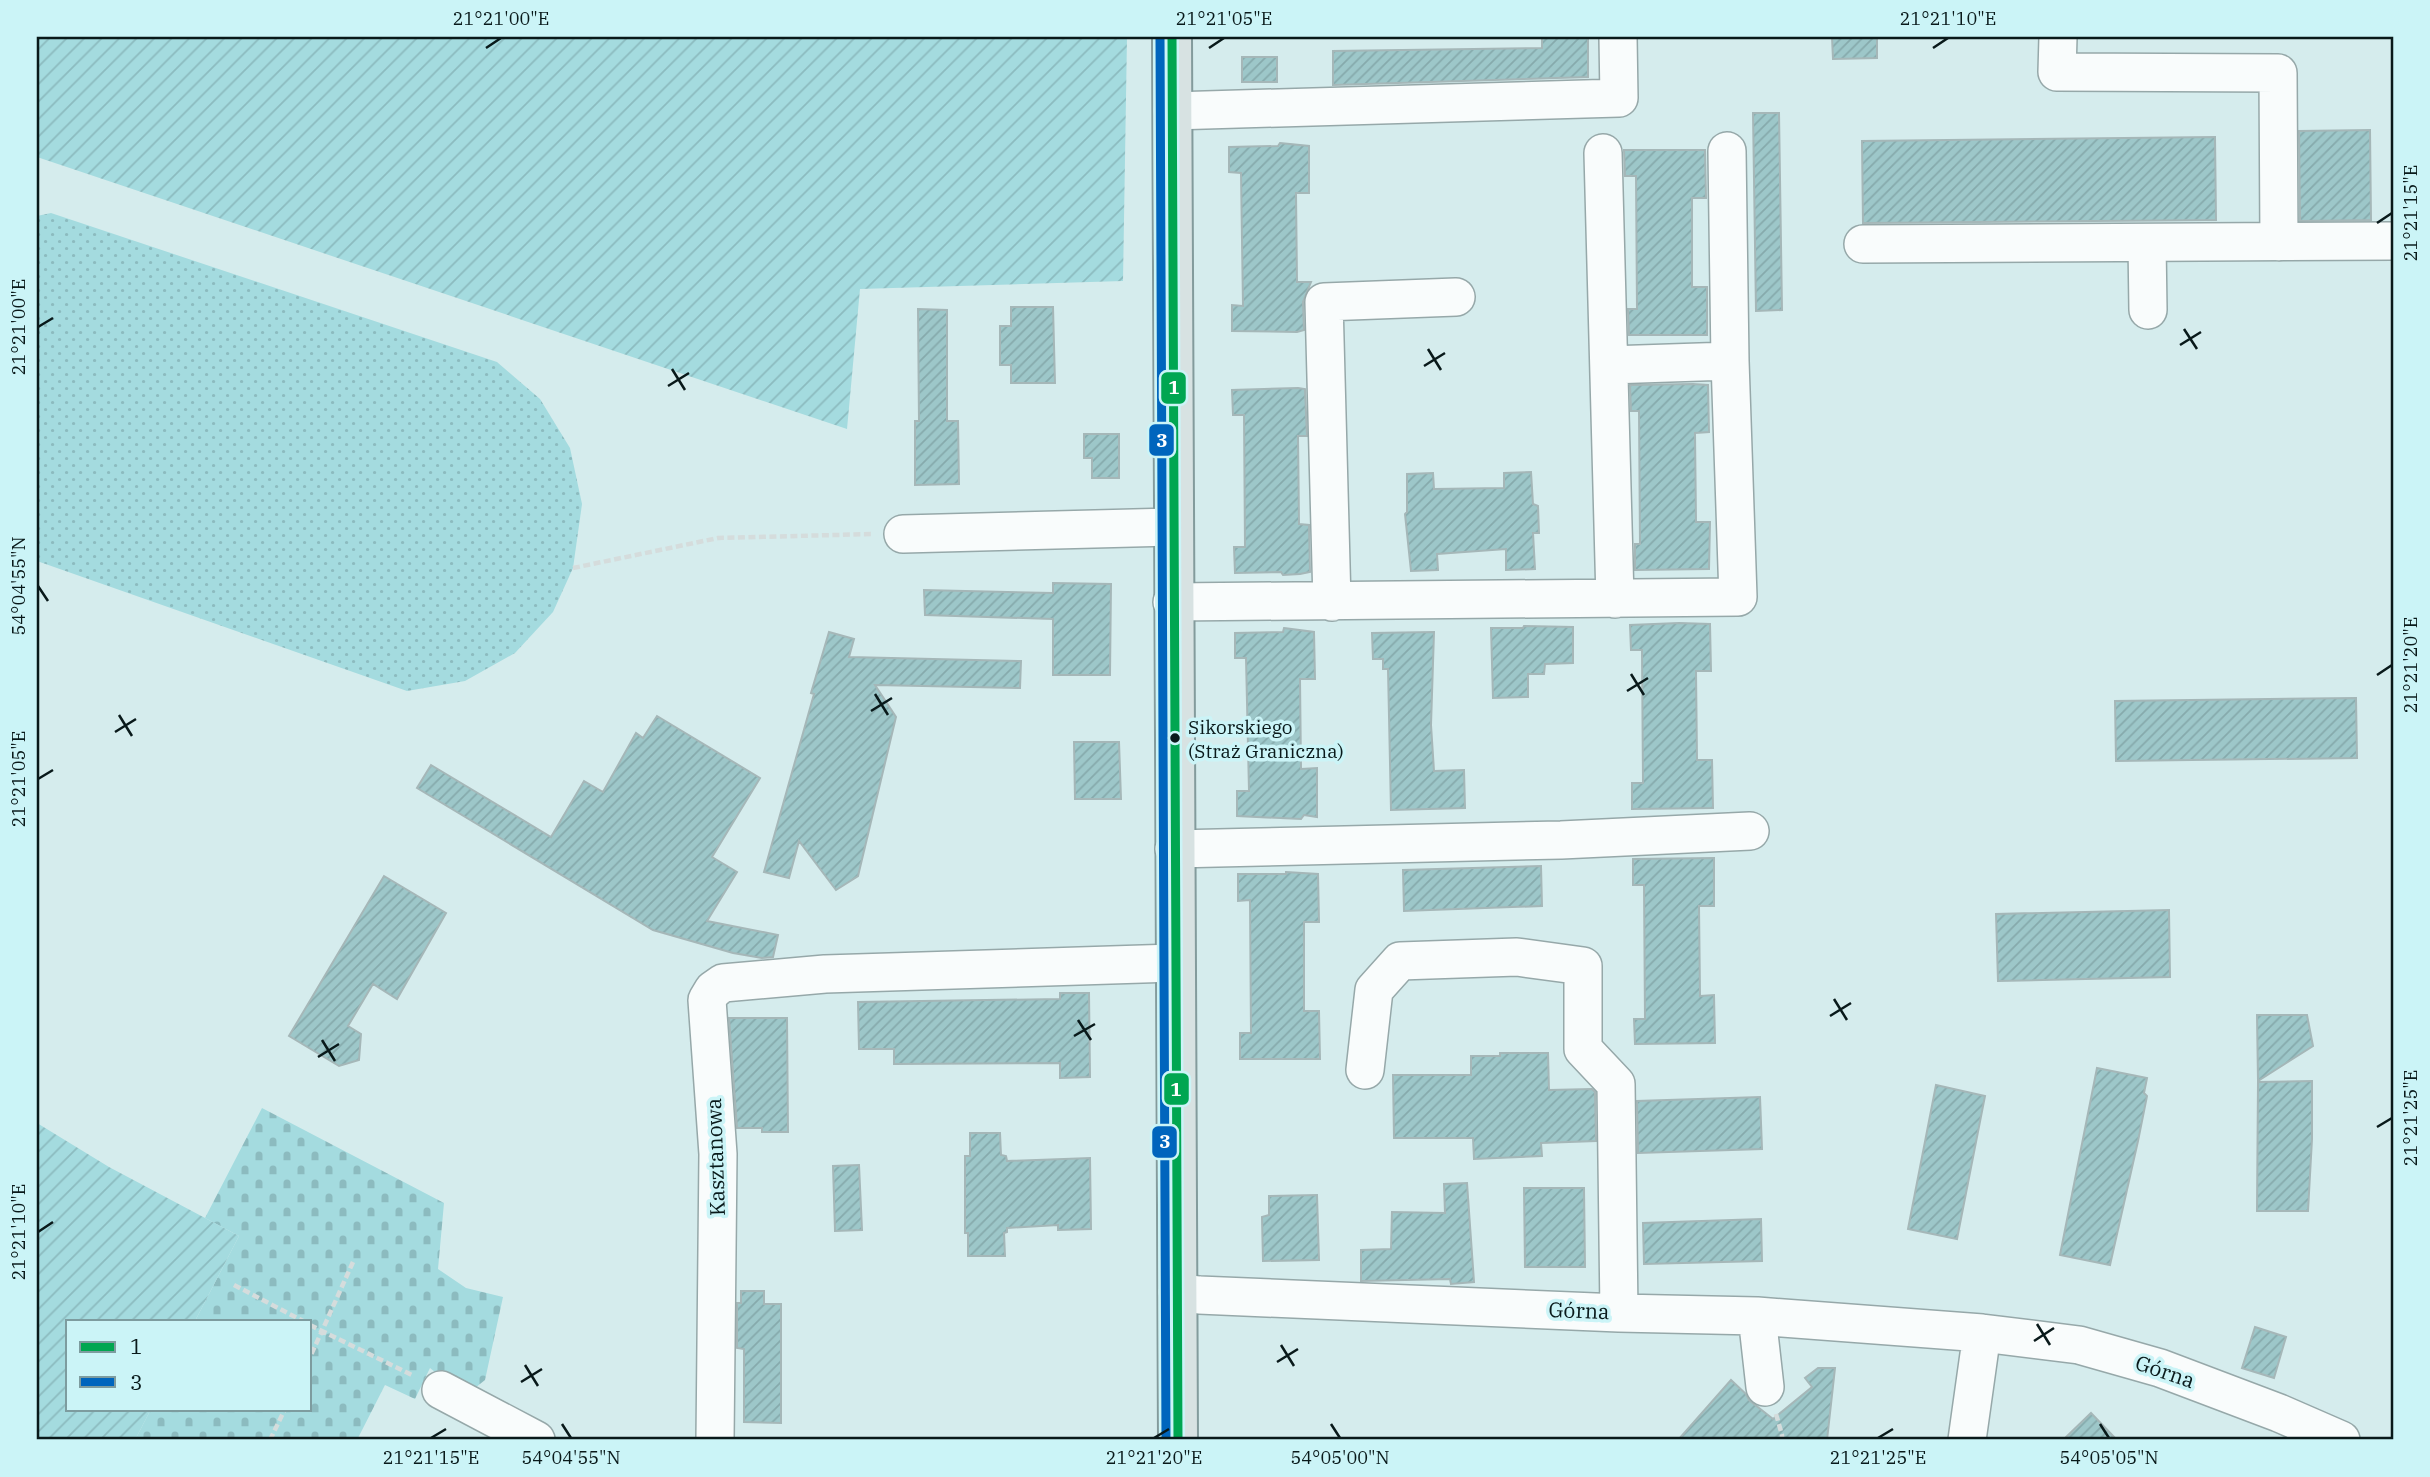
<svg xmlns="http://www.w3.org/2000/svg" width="2430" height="1477" font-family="'IBM Plex Serif',serif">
	<defs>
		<pattern id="grass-dots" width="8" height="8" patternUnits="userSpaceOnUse" patternTransform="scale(1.75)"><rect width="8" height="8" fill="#a4dbdf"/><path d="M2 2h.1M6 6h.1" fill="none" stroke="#8cbbbf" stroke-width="1.8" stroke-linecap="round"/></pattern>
		<pattern id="cemetery-stones" width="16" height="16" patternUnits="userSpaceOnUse" patternTransform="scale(1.75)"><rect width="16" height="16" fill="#a4dbdf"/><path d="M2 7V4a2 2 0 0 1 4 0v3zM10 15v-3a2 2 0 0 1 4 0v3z" fill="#8cbbbf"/></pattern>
		<pattern id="garden-furrows" width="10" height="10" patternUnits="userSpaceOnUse" patternTransform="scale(1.75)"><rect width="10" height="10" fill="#a4dbdf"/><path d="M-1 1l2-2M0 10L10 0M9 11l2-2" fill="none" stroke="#8cbbbf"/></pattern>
		<pattern id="building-hatch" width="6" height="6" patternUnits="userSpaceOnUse" patternTransform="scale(1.75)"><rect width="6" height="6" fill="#9dc7c9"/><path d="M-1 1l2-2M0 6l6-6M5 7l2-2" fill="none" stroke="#86aaac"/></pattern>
	</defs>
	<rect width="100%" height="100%" fill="#d5eced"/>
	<path fill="url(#grass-dots)" d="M51,213L497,362L540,399L570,448L582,504L573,568L553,612L515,653L465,681L407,691L37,561V216Z"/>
	<path fill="url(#cemetery-stones)" d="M262,1108L444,1203L438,1269L466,1288L503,1297L485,1380L465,1396L430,1368L415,1399L385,1385L357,1440H135L151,1409H310V1321H195L239,1236L205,1218Z"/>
	<path fill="url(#garden-furrows)" d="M37,37H1127L1123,281L860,289L847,429L37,157Z
		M37,1123L109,1167L239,1236L195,1321H68V1409H151L135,1440H37Z"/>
	<path fill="url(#building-hatch)" stroke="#a5b7b8" stroke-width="2" d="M1542,37H1588V77L1333,85V51L1542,48Z
		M1832,37H1877V58L1833,59Z
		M1242,57H1277V82H1242Z
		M1753,113H1779L1782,310L1756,311Z
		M2370,130L2371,220L2300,221L2299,131Z
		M2215,137L2216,220L1863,223L1862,141Z
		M1280,143L1309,146V193H1296L1297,282H1311L1303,302L1304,330L1297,332L1232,331V305L1243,306L1241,173L1229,172V147L1278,146Z
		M1624,150H1705L1706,198H1692V287H1707V335H1629L1628,309H1637L1636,176H1625Z
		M1011,307H1053L1055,383H1011V365H1000V326H1011Z
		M918,309L947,310V421H958L959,484L915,485V421H919Z
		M1693,384L1708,385L1709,432L1695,433L1696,522H1710L1709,569L1635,570V544H1640L1639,411H1631L1630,385Z
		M1298,388L1305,389L1307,436H1298L1299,524L1309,525L1310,572L1300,574L1283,575L1281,572L1235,573L1234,547H1245L1244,415H1233L1232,390Z
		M1084,434H1119V478H1092V458H1084Z
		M1531,472L1533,504L1538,506L1539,533H1533L1535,569L1506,570V549L1437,554L1438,570L1411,571L1405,514L1407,512V474L1433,473L1434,489L1504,488V473Z
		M1053,583L1111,584L1110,675H1053V619L925,615L924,590L1053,593Z
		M1679,623L1710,624L1711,671H1696L1697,760H1712L1713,808L1632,809V783H1643L1642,650H1631L1630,625Z
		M1524,626L1573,627V663L1545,664L1544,674H1528V697L1493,698L1491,628H1523Z
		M1284,628L1314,632L1315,679H1300L1301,769L1317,768V817L1304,815L1301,819L1237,816V791H1249L1246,658H1235V633L1283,632Z
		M829,632L854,639L849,657L1021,661L1020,688L875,685L896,717L858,876L836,890L799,841L789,878L764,872L814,694L811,693Z
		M1434,632L1431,725L1434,771L1464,770L1465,808L1391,810L1388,669H1383V659H1373L1372,633Z
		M2356,698L2357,758L2116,761L2115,701Z
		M657,716L760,778L712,857L737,872L707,921L778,935L773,957L762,958L733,953L653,930L417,788L431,765L551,837L584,781L603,792L636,733L643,738Z
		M1074,742H1119L1121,799H1075Z
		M1714,858V906H1699L1700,996L1714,995L1715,1043L1635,1044L1634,1019H1645L1644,885H1633V859Z
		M1541,866L1542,906L1404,911L1403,870Z
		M1286,872L1318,874L1319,922H1304V1011H1319L1320,1059H1240V1033H1251L1250,900L1238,901V874H1286Z
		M384,876L446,913L397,999L373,984L348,1026L361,1034L359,1060L339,1066L289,1036Z
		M2169,910L2170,977L1998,981L1996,914Z
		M1060,993H1089L1090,1077L1060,1078V1063L894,1064V1049H859L858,1002L1060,999Z
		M2257,1015H2307L2313,1046L2258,1081Z
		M729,1018H787L788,1132H762V1128H737Z
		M1500,1053H1548L1549,1090L1592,1089L1595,1092L1596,1141L1541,1143L1542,1156L1474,1159L1473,1138H1394L1393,1075H1471V1056H1500Z
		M2097,1068L2147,1078L2144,1093L2147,1096L2138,1141L2110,1265L2060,1255Z
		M2312,1081V1139L2308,1211H2257L2258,1082Z
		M1936,1085L1985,1096L1957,1239L1908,1229Z
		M1760,1097L1762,1149L1638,1153L1637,1101Z
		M970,1133H1000L1001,1155L1006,1156L1007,1161L1090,1158L1091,1229L1058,1230V1225L1007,1228V1232L1004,1233L1005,1256H968V1233H965V1156H970Z
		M859,1165L862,1230L835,1231L833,1166Z
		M1467,1183L1474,1282L1451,1284L1450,1279L1361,1281V1250L1391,1249L1392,1212L1445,1213L1444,1184Z
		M1524,1188H1584L1585,1267H1525Z
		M1317,1195L1319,1260L1263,1261L1262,1217L1269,1215V1196Z
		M1761,1219L1762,1261L1644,1264L1643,1223Z
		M741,1291H764V1304H781V1423L744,1422V1349L737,1348V1303H741Z
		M2255,1327L2286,1337L2274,1378L2242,1368Z
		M1818,1368H1835L1827,1440H1678L1731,1380L1746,1394L1749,1400L1773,1419L1812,1387L1805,1378Z
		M2091,1413L2117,1440H2063Z"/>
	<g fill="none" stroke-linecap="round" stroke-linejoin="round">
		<defs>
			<path id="minor" d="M2058,37L2057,72L2278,73L2279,242
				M1172,111L1619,98L1618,37
				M1603,153L1615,599
				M2147,243L2148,310
				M1863,244L2393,241
				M1609,365L1730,361
				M903,534L1172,527
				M1172,602L1738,597L1730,361L1727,151
				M1332,602L1324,302L1456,297
				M1174,849L1561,840L1750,831
				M1365,1070L1374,990L1400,961L1517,957L1583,966V1049L1616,1084L1619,1313
				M1177,1292L1199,1295L1619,1313L1757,1316L1982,1333L2079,1345L2160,1368L2279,1413L2341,1440
				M1757,1316L1765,1387
				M441,1390L536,1440
				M715,1440L718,1154L707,1000L713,990L723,983L825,974L1174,963
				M1967,1440L1982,1333"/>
			<path id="major" d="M1172,37L1178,1440"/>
		</defs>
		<use href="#minor" stroke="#96a8a9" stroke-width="40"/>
		<use href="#major" stroke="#839b9c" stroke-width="42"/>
		<path stroke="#d5dcdc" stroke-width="4.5" stroke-dasharray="7 3.5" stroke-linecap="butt" d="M573,568L718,538L874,534
			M353,1262L322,1331L414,1376
			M234,1285L303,1321
			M310,1325L322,1331L310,1357
			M1776,1414L1782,1435V1440
			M270,1440L285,1409"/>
		<use href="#minor" stroke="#f9fcfc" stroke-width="37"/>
		<use href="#major" stroke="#d7e2e2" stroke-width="38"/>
		<defs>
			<path id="bus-1" d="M1172,37L1178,1440"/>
			<path id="bus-2" d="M1160,37L1166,1440"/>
		</defs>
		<use href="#bus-1" stroke="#cbf4f7" stroke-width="14"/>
		<use href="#bus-2" stroke="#cbf4f7" stroke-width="14"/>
		<use href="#bus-1" stroke="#00a651" stroke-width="9"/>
		<use href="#bus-2" stroke="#0065bd" stroke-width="9"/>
	</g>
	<path fill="none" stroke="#09191a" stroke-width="2.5" d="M486,48L501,38M1209,48L1224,38M1933,48L1948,38M2377,223L2392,213M38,327L53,318M2184,329L2197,349M2180,345L2201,332M1428,349L1441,370M1424,366L1445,353M672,369L685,390M668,386L689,373M38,586L48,601M1631,674L1644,695M2377,675L2392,665M1627,691L1648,678M875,694L888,715M871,711L892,698M119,715L132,736M115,732L136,719M38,779L53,770M1834,999L1847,1020M1830,1016L1851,1003M1078,1020L1091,1040M1074,1036L1095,1024M322,1040L335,1061M318,1057L339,1044M2377,1127L2392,1118M38,1232L53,1222M2037,1324L2050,1345M2034,1341L2054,1328M1281,1345L1294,1366M1277,1362L1298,1349M525,1365L538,1386M521,1382L542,1369M562,1424L571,1438M1331,1424L1340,1438M2100,1424L2109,1438M431,1438L446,1429M1154,1438L1169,1429M1878,1438L1893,1429"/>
	<circle fill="#09191a" stroke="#cbf4f7" stroke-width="2.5" cx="1175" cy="738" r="6"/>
	<g text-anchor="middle" stroke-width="7" stroke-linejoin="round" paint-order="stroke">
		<g font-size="19" fill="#09191a" stroke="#cbf4f7" text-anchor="start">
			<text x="1188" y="734">Sikorskiego<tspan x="1188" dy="24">(Straż Graniczna)</tspan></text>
		</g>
		<g font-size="21" fill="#09191a" stroke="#cbf4f7">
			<text transform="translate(716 1157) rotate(-92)" y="7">Kasztanowa</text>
			<text transform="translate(1579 1311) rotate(2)" y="7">Górna</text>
			<text transform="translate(2165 1372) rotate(19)" y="7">Górna</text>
		</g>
	</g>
	<g stroke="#cbf4f7" stroke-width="2.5">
		<rect x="1160" y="371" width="27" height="34" rx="7" fill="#00a651"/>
		<rect x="1148" y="423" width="27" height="34" rx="7" fill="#0065bd"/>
		<rect x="1163" y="1072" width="27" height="34" rx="7" fill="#00a651"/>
		<rect x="1151" y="1125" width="27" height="34" rx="7" fill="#0065bd"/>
	</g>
	<g font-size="19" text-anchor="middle" font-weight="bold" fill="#fff">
		<text x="1174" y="394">1</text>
		<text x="1162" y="447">3</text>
		<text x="1176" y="1096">1</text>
		<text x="1165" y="1148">3</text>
	</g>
	<rect width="2430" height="1477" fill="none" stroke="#cbf4f7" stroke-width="77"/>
	<rect x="66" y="1320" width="245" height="91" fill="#cbf4f7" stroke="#7d9c9f" stroke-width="2"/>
	<rect x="80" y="1342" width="35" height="10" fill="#00a651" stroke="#7d9c9f" stroke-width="2"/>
	<text x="130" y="1354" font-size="21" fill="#09191a">1</text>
	<rect x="80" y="1377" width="35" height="10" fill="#0065bd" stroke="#7d9c9f" stroke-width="2"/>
	<text x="130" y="1390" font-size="21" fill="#09191a">3</text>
	<rect x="38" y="38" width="2354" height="1400" fill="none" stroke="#09191a" stroke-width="2.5"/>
	<g font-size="18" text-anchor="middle" fill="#09191a">
		<text x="501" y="25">21°21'00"E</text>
		<text x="1224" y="25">21°21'05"E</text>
		<text x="1948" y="25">21°21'10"E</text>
		<text transform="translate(2411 213) rotate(-90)" y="6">21°21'15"E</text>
		<text transform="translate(19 327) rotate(-90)" y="6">21°21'00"E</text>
		<text transform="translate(19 586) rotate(-90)" y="6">54°04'55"N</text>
		<text transform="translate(2411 665) rotate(-90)" y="6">21°21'20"E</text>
		<text transform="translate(19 779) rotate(-90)" y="6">21°21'05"E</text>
		<text transform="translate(2411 1118) rotate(-90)" y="6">21°21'25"E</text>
		<text transform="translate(19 1232) rotate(-90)" y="6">21°21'10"E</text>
		<text x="431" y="1464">21°21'15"E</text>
		<text x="571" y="1464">54°04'55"N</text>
		<text x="1154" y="1464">21°21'20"E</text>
		<text x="1340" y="1464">54°05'00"N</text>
		<text x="1878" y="1464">21°21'25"E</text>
		<text x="2109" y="1464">54°05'05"N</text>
	</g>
</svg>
